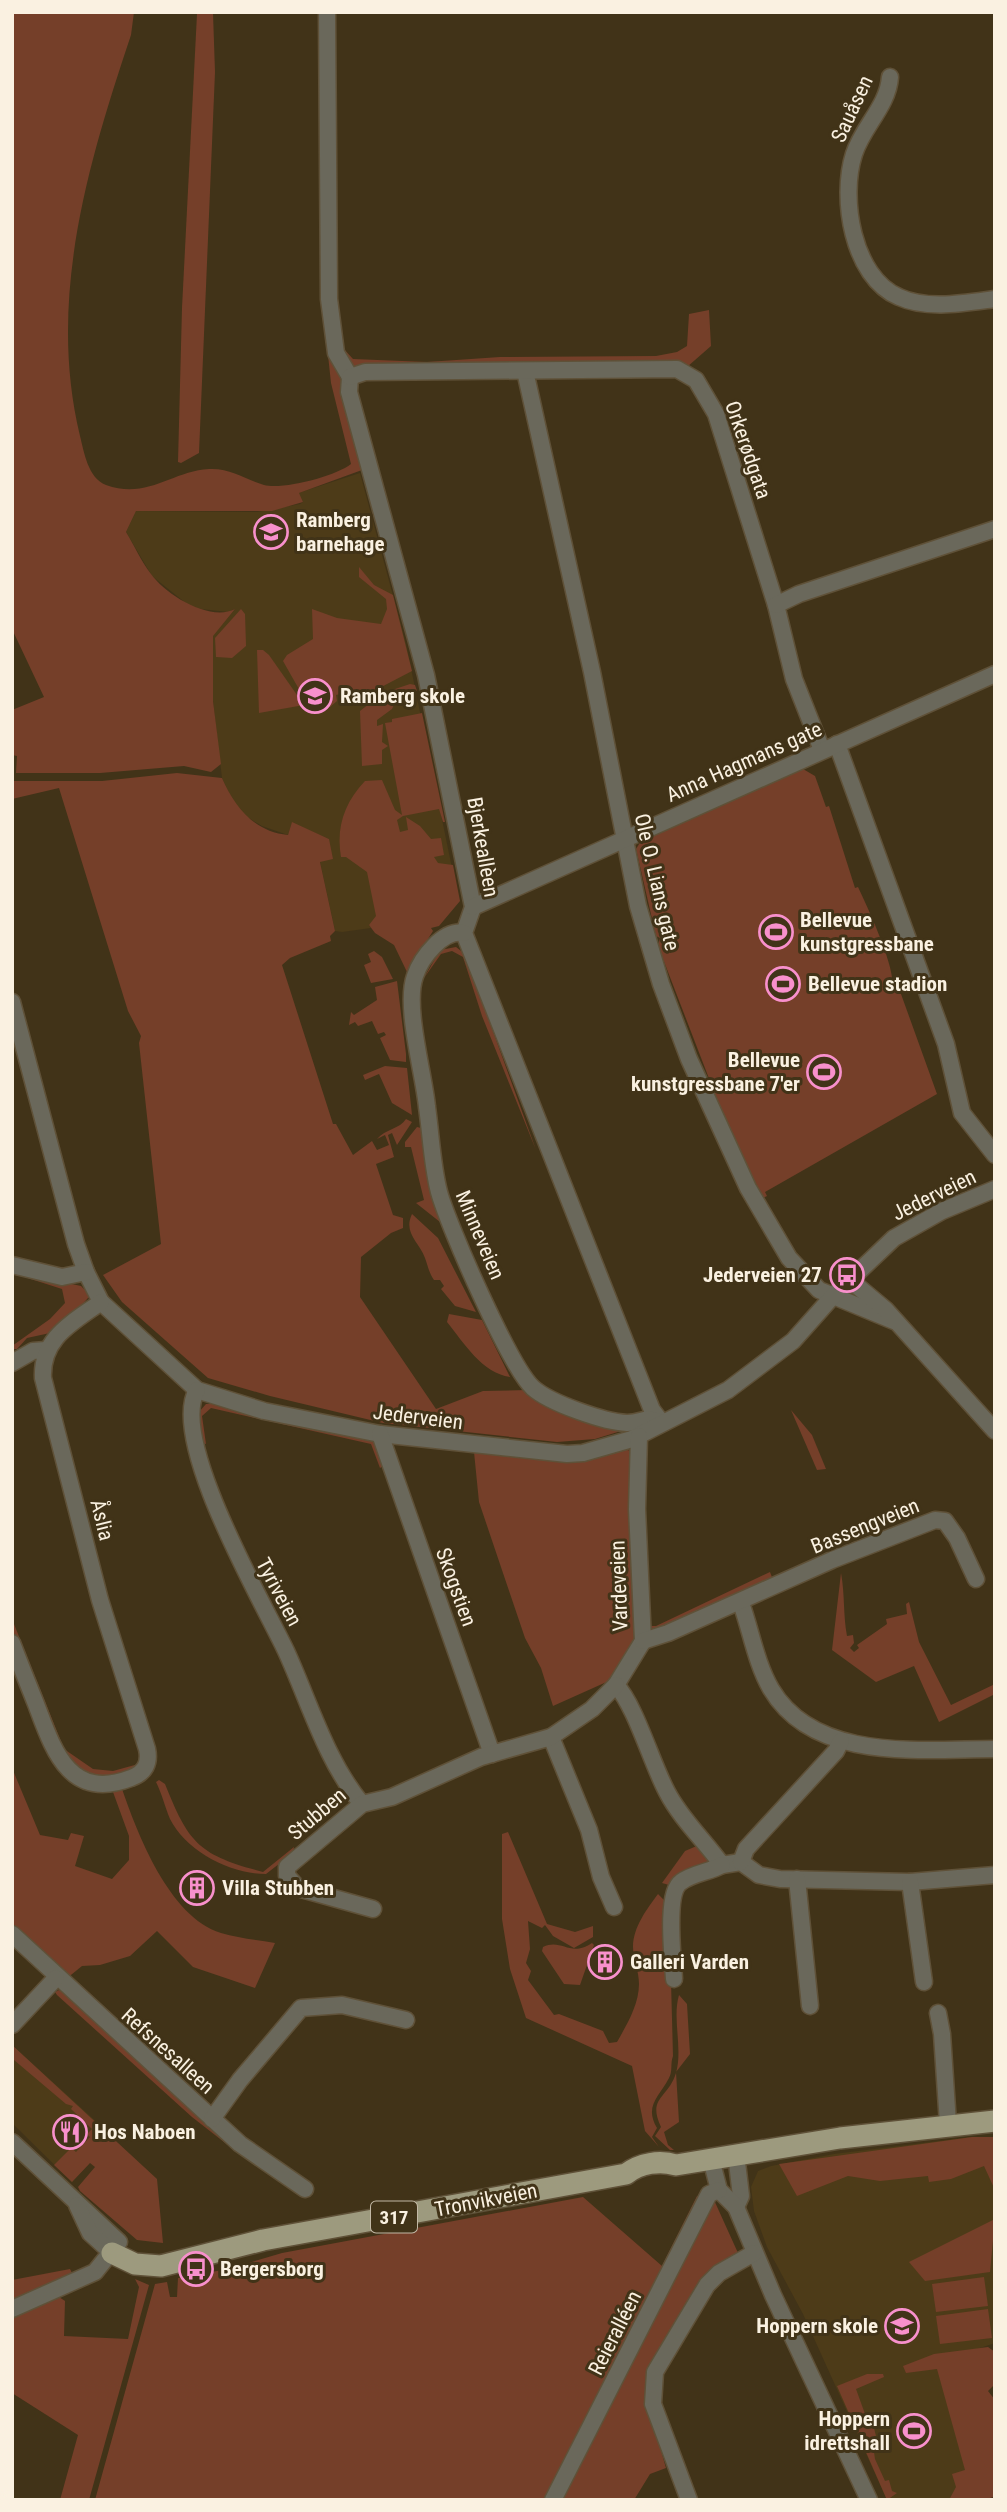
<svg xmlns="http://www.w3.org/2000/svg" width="1007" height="2512" font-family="'Roboto Condensed',sans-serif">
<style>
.built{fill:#4d3b18}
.green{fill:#753f29}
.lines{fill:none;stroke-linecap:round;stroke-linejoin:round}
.minor-casing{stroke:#5f5138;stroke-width:19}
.major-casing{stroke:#5f5138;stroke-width:24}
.minor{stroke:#6a685b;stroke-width:16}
.major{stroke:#9d9a7e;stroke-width:21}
.labels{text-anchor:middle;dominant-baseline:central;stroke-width:6;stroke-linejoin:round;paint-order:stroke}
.shield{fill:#413318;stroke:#c2b8a5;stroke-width:2}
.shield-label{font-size:19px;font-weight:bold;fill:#faf1e1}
.street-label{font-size:21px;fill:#faf1e1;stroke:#413318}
.poi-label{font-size:21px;font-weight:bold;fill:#faf1e1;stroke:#413318;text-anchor:start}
</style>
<rect width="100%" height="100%" fill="#413318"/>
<!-- built -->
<g class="built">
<path d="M360 473 406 644 452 868 369 925 371 928 342 932 335 931 320 862 329 839 292 823 288 835 262 826 247 817 232 800 222 778 213 701V635L235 609 228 612 192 608 152 576 126 532 136 511 257 512 300 504 303 502 298 493Z"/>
<path d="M12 2045 113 2137 72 2182 12 2123Z"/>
<path d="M972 2137H995V2343L971 2351 982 2500H887L803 2314 767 2247 754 2211 751 2187 758 2171 771 2166 834 2154Z"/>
</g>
<!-- green -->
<g class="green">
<path d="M12 12H134L131 35C88 164 47 299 80 436 84 452 88 478 106 485 147 500 172 471 209 469 231 468 244 479 264 485 283 490 336 476 351 464L331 383 321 290 319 20V12H323L340 373 362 470 299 493 303 502 272 511H136L126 532C134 545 141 561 151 574 166 595 210 622 235 609L213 636V701L221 764 211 772 184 766 100 773H16L17 756 12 755V710L44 697 12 629Z"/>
<path d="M213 13 215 72 199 453 181 463 178 462 182 308 197 14Z"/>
<path d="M335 92 337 293 343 348 353 359 427 362 500 357 656 356 677 352 687 346 689 314 709 310 711 346 687 367 353 368 346 365 332 309Z"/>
<path d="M359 567 374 585 393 595 412 671 366 695 351 699 349 692 336 695 337 701 330 707 318 706 317 701 322 700V697H314L311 701 300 691 283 661 287 655 313 639 312 609 337 618 381 624 387 609 386 599 359 577Z"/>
<path d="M241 609 245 614 246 646 232 658 216 657 215 638Z"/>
<path d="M257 650H263L269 655 304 705 259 713Z"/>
<path d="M410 684 415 685 417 691 399 694 392 709 377 720V726L383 724 382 742 388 746 382 750V764L362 766 360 711 383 693Z"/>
<path d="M422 713 445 822H443L439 809 403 816 397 820 400 832 408 830 406 817 420 826 431 839 441 838 444 855 434 857 438 863 453 865 460 901 439 926 431 928 433 931 407 972 394 945 375 933 369 925 376 916 367 872 346 857H341C336 828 344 803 365 781L382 780 395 810 402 815 385 723 392 722V719Z"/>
<path d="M803 769 815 776 826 807 829 806 855 888 858 887C867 906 897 970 892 988L901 994 937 1094 765 1192 767 1196 763 1198 730 1133 658 946 660 938 656 936 636 849 641 841Z"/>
<path d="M177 773 222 778C234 806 254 832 288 835L292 822 329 839 333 859 320 862 335 931 330 936 331 941 290 958 282 965 333 1124H336L353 1155 372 1141 377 1150 389 1145 385 1135 377 1139C385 1129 400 1129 406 1119L412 1122 397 1145 392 1133 388 1135 394 1157 376 1164 393 1215 403 1218V1228L391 1233 361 1257 360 1297 436 1409 483 1391 527 1390 625 1428 621 1431 595 1439 557 1442 383 1423 270 1396 208 1378 122 1302 103 1275 161 1244 139 1043 141 1036 128 1011 59 788 12 799V781H102Z"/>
<path d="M456 947 465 954 536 1150 482 1016 463 957 452 951 441 954 424 978 440 950Z"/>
<path d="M374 951 382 957 393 979 371 983 364 965 371 962 368 954Z"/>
<path d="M397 981 406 1054V1062L390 1060 380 1038 386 1035 384 1032 378 1034 372 1021 358 1026 355 1022 349 1025 351 1012 354 1015 377 1000 375 987Z"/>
<path d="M385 1066 407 1068 412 1115 392 1103 379 1074 365 1080 363 1075Z"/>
<path d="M417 1127 421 1128 427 1173 440 1222 416 1203 424 1200 411 1147H405V1142Z"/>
<path d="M412 1214 438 1238 476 1312 455 1306 441 1289 444 1286 440 1280H434C429 1273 428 1266 425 1258 419 1242 403 1233 412 1214Z"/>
<path d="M12 1271 81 1286 88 1293V1298L71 1317 50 1333 27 1338 17 1349H12V1346L50 1319 65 1303 62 1289 12 1273Z"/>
<path d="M449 1314 482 1320 510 1377C482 1373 464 1343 447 1322Z"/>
<path d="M206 1404H217L372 1440 377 1443 383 1466 380 1468 371 1444 211 1408 202 1416 206 1444 203 1443 198 1413Z"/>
<path d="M791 1410 812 1435 826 1469 817 1470Z"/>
<path d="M624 1449 631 1451 634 1641 611 1680 553 1706 541 1668 525 1638 479 1502 474 1452 579 1459Z"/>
<path d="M770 1572 773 1580 657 1631 648 1628 645 1620 651 1626H656Z"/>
<path d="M841 1573C845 1595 843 1614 847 1636L853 1635 854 1643 850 1648 854 1652 859 1648 857 1645 887 1624 886 1619 907 1614 906 1604 909 1602 919 1642 951 1705 995 1684V1694L939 1722 914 1666 876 1682 832 1650Z"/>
<path d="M12 1619 64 1749 93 1769 113 1771 142 1763 126 1776H83L57 1750 12 1633Z"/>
<path d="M12 1768 40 1835 68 1840 71 1833 84 1836 75 1866 112 1879 129 1860V1836L113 1792 116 1785 121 1786C137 1833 169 1917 221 1933 238 1938 257 1940 275 1943L255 1988 193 1967 157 1931 130 1956 100 1965 82 1966 66 1979 12 1929Z"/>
<path d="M159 1780 165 1784C189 1844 199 1855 263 1872L294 1847 293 1853 266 1874C230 1874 186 1851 170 1819 165 1807 162 1794 156 1782Z"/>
<path d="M508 1832 547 1924 575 1932 593 1926V1937L574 1948 553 1936 545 1925 542 1928 528 1921 530 1949 526 1963 531 1971 528 1980 554 2015 559 2014 603 2031 609 2043 617 2042C626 2026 639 2005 639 1984 639 1971 633 1958 633 1947 633 1927 647 1909 658 1894L669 1905 673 2056C670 2064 673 2071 669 2078 659 2097 644 2106 657 2128L652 2137 659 2147 645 2131 632 2066 526 2018 510 1969 502 1919V1834Z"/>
<path d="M699 1845 707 1853 711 1864 669 1885 662 1883 685 1851Z"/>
<path d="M592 1943 594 1945 580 1985 564 1984 542 1951 543 1947C562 1938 570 1958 592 1943Z"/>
<path d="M59 1990 63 1991 238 2153 192 2117 57 1995 55 1992Z"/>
<path d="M679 1995 687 2004 690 2054 676 2072 679 2122 664 2132 668 2145 674 2150H670L655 2136 661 2127C647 2097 668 2099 676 2073 683 2048 672 2019 679 1995Z"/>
<path d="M12 2045 157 2179 163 2243 137 2240 80 2191 78 2187 95 2167 90 2163 72 2182 54 2165 71 2148 76 2152 90 2137 87 2134 92 2129 71 2109 73 2106 66 2104 14 2060Z"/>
<path d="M972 2137H995V2190L984 2166 951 2179 929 2182 928 2176 880 2181 848 2176 797 2196 779 2164Z"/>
<path d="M697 2196H702L549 2500H95L155 2284 167 2282 170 2297H177L178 2278 228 2269 282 2253 583 2197 662 2266Z"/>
<path d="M714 2200 738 2253 694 2289 653 2360 646 2398 666 2468 650 2474 634 2500H557Z"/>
<path d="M995 2219 990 2272 925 2281 909 2262Z"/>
<path d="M70 2269 73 2275 12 2301V2280Z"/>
<path d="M984 2277 988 2306 936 2312 932 2284Z"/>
<path d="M135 2279 149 2285 89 2500H60L78 2435 12 2393V2316L59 2297 65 2301 64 2336 128 2339 139 2287Z"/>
<path d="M988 2309 992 2338 940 2344 936 2316Z"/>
<path d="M988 2347 995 2352V2384L988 2391 995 2400V2496L986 2500H949L956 2487 952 2474 965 2470 937 2369 906 2373 903 2366 934 2354Z"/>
<path d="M867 2374H883L884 2377 856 2389 869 2425 873 2424 876 2436 872 2438 875 2459 885 2481 889 2480 892 2491 897 2493 887 2500 837 2386Z"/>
</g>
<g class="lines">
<!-- minor casing -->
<g class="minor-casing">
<g id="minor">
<path d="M327 12 329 299 336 353 350 377"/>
<path d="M890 77C888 106 863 126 854 154 840 197 852 277 899 297 927 310 965 303 995 299"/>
<path d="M525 371 592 672 638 906 661 984 689 1059 748 1188 789 1258 819 1290 894 1321"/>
<path d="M350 377 349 392 426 675 473 907 464 933 652 1410 662 1423"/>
<path d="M350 377 365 372 677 369 696 380 716 414 776 605 794 679 822 750"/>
<path d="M776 605 799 594 995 529"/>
<path d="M837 744 946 1044 962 1113 995 1155"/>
<path d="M473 907 995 674"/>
<path d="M464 933C443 929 421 958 415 976 404 1006 424 1074 427 1107 431 1135 432 1165 439 1192 448 1225 510 1367 533 1388 550 1403 604 1422 627 1423 645 1423 641 1415 662 1423"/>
<path d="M12 1002 76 1244 86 1272 101 1302 197 1390 264 1411 380 1434 567 1454 583 1453 632 1439 728 1390 793 1341 833 1296 894 1238 942 1211 995 1189"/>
<path d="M12 1265 62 1277 86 1272"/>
<path d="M850 1280 886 1310 995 1431"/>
<path d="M12 1363 33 1351 46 1350"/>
<path d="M197 1390C168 1439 263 1602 286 1651 309 1701 326 1761 362 1804"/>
<path d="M380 1434 492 1754"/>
<path d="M639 1436 637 1509 643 1641 616 1685C636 1707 651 1762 667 1792 681 1819 704 1840 722 1865L741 1862 759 1875 780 1879 910 1882 995 1875"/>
<path d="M741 1603C751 1631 756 1663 771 1689 815 1763 922 1749 995 1749"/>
<path d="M643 1641 668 1633 832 1560 935 1520 945 1521 957 1538 976 1579"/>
<path d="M12 1643C20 1664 28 1684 36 1704 53 1749 69 1802 131 1778 145 1773 150 1763 147 1749L100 1600 43 1378C41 1338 72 1323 101 1302"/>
<path d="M551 1737 589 1830 601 1877 614 1907"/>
<path d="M741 1862 746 1849 836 1751 841 1741"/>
<path d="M797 1879 810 2006"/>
<path d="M910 1882 924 1982"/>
<path d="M373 1909 298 1888 287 1876V1867L362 1804 392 1797 481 1757 551 1737 592 1709 616 1685"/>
<path d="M12 1934 240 2144 305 2189"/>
<path d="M674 1979C673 1960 665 1893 681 1882 693 1873 710 1872 722 1865"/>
<path d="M938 2013 942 2034 948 2124"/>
<path d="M12 2025 56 1978"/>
<path d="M212 2119 240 2080 301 2008 342 2005 406 2020"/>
<path d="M12 2142 119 2242 95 2272 12 2309"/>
<path d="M736 2154 741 2196 736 2207"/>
<path d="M711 2159 719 2190 736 2207 773 2295 869 2500"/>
<path d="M77 2205 90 2233 112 2253"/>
<path d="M553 2500 709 2194 719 2190"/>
<path d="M689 2500 653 2404 655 2372 707 2285 719 2273 754 2253"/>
</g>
</g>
<!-- major casing -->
<g class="major-casing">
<path id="major" d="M112 2253 135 2264 161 2266 263 2240 626 2174C640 2163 660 2160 676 2165L840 2138 995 2121"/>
</g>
<!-- minor -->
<use href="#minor" class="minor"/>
<!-- major -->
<use href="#major" class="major"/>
</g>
<!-- icons -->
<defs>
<g id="school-ring" transform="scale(1.75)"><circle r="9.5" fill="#413318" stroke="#f890cc" stroke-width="1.5"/><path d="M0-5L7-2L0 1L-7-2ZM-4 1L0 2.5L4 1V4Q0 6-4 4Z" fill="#f890cc"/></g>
<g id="stadium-ring" transform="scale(1.75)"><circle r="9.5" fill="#413318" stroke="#f890cc" stroke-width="1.5"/><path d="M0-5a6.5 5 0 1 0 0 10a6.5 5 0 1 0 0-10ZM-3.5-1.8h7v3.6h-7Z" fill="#f890cc"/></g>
<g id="bus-ring" transform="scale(1.75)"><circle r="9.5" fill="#413318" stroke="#f890cc" stroke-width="1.5"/><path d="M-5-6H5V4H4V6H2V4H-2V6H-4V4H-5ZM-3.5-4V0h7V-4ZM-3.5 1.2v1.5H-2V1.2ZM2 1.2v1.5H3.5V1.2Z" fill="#f890cc"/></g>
<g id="building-ring" transform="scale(1.75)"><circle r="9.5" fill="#413318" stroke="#f890cc" stroke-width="1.5"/><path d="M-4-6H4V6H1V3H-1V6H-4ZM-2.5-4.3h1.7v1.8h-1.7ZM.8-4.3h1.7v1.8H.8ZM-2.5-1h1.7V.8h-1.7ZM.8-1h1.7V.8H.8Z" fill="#f890cc"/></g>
<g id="restaurant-ring" transform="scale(1.75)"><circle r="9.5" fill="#413318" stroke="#f890cc" stroke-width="1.5"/><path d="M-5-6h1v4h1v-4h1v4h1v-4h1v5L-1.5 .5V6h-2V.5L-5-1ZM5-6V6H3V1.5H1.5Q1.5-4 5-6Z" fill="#f890cc"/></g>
</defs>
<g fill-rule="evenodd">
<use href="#school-ring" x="271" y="532"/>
<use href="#school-ring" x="315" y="696"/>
<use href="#stadium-ring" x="776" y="932"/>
<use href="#stadium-ring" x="783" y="984"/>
<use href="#stadium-ring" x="824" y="1072"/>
<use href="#bus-ring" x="847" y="1275"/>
<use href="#building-ring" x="197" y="1888"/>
<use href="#building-ring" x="605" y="1962"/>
<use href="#restaurant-ring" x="70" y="2132"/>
<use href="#bus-ring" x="196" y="2269"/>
<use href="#school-ring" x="902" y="2326"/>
<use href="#stadium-ring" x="914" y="2431"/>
</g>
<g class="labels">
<!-- shield labels -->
<rect class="shield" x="371" y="2201.5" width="46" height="31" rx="5"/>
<g class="shield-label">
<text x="394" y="2217">317</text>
</g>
<!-- street labels -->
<g class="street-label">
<text transform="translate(852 109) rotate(-65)">Sauåsen</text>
<text transform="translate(748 450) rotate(71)">Orkerødgata</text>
<text transform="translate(744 762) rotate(-24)">Anna Hagmans gate</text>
<text transform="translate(483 847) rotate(80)">Bjerkeallèen</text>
<text transform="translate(657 882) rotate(77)">Ole O. Lians gate</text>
<text transform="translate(934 1195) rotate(-26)">Jederveien</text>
<text transform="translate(480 1235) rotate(67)">Minneveien</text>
<text transform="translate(418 1417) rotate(7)">Jederveien</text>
<text transform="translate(102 1520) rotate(76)">Åslia</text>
<text transform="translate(865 1526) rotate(-22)">Bassengveien</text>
<text transform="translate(619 1586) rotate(-92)">Vardeveien</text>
<text transform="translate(456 1587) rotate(70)">Skogstien</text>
<text transform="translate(279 1592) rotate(62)">Tyriveien</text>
<text transform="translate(317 1814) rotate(-40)">Stubben</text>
<text transform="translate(168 2051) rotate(42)">Refsnesalleen</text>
<text transform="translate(486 2200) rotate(-11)">Tronvikveien</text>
<text transform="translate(615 2333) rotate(-63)">Reieralléen</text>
</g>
<!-- poi labels -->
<g class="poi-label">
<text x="296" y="520">Ramberg<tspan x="296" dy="24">barnehage</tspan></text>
<text x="340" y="696">Ramberg skole</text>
<text x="800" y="920">Bellevue<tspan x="800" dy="24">kunstgressbane</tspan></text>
<text x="808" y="984">Bellevue stadion</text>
<text x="800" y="1060" text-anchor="end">Bellevue<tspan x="800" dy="24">kunstgressbane 7'er</tspan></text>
<text x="822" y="1275" text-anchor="end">Jederveien 27</text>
<text x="222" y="1888">Villa Stubben</text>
<text x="630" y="1962">Galleri Varden</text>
<text x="94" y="2132">Hos Naboen</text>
<text x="220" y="2269">Bergersborg</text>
<text x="878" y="2326" text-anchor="end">Hoppern skole</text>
<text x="890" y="2419" text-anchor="end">Hoppern<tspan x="890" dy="24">idrettshall</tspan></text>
</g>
</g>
<!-- border -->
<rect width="1007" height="2512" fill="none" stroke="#faf1e1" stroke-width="28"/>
</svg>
